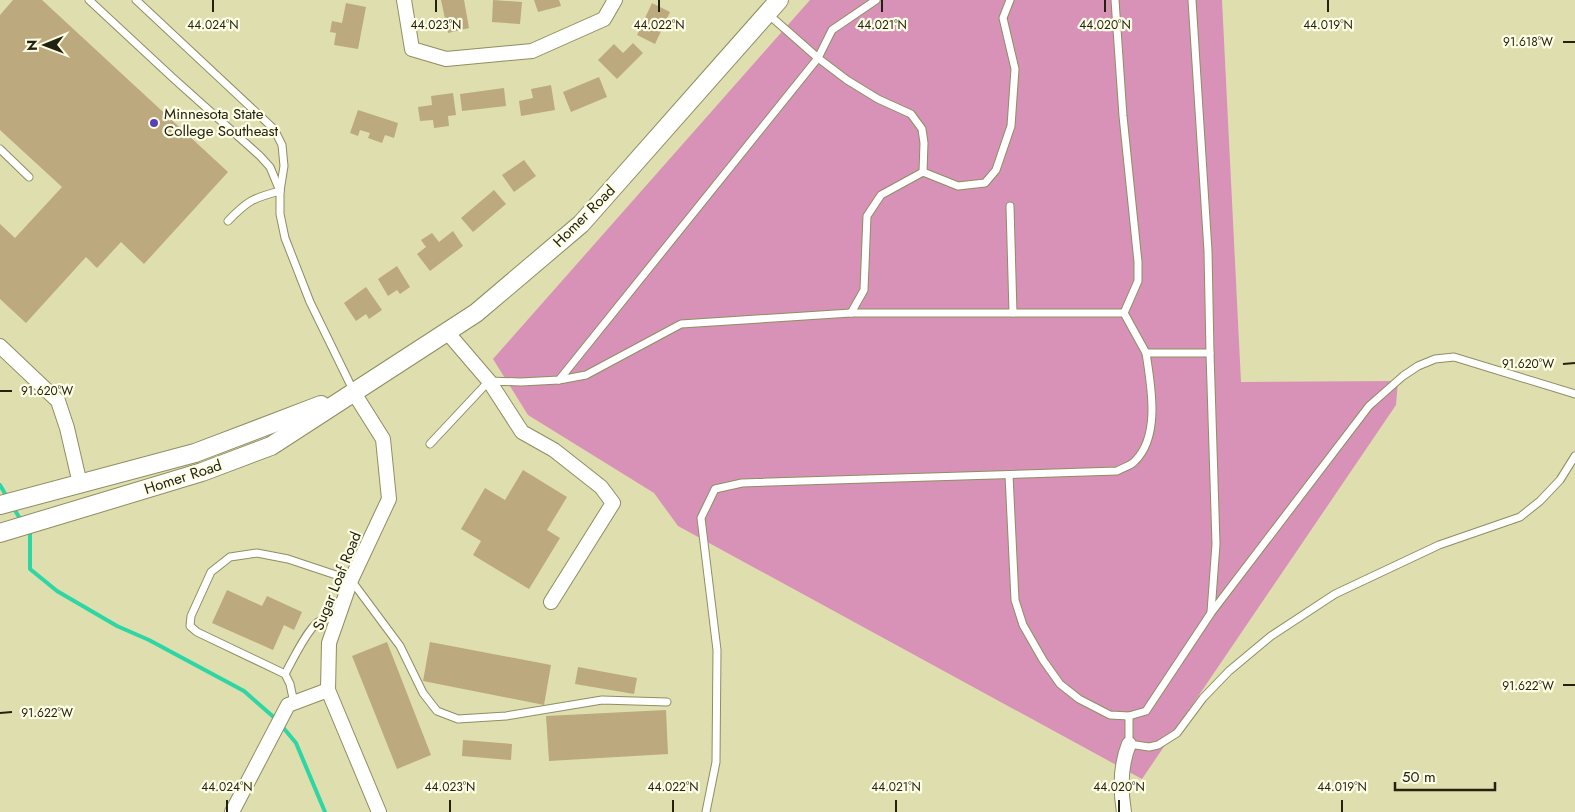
<svg xmlns="http://www.w3.org/2000/svg" width="1575" height="812" font-family="Jost,sans-serif">
<style>
.green{fill:#d892b7}
.lines{fill:none;stroke-linecap:round;stroke-linejoin:round}
.stream{stroke:#2dd6a3;stroke-width:4}
.building{fill:#bca97e}
.service-casing{stroke:#8f8e61;stroke-width:9}
.minor-casing{stroke:#8f8e61;stroke-width:16}
.tertiary-casing{stroke:#8f8e61;stroke-width:20}
.service{stroke:#fff;stroke-width:7}
.minor{stroke:#fff;stroke-width:14}
.tertiary{stroke:#fff;stroke-width:18}
.ticks{fill:none;stroke:#232210;stroke-width:2}
.poi-dot{fill:#5940b8;stroke:#fefee6;stroke-width:2}
.labels{text-anchor:middle;dominant-baseline:central;stroke-width:4.5;stroke-linejoin:round;paint-order:stroke}
.poi-label{font-size:15px;fill:#232210;stroke:#fefee6;text-anchor:start}
.street-label{font-size:15px;fill:#232210;stroke:#fefee6}
.ticks-label{font-size:12px;text-anchor:middle;fill:#232210;stroke:#fefee6;stroke-width:4.5;stroke-linejoin:round;paint-order:stroke}
</style>
<rect width="100%" height="100%" fill="#dfdeaf"/>
<!-- green -->
<path class="green" d="M810 0H1222L1241 382 1398 381 1396 405 1142 779 678 526 654 493 528 415 493 359Z"/>
<g class="lines">
<!-- stream -->
<g class="stream">
<path d="M0 485 8 499"/>
<path d="M13 507 22 522"/>
<path d="M27 530 30 534V569L57 591 117 626 149 640 244 691 277 720"/>
<path d="M281 725 296 743 325 812"/>
</g>
</g>
<!-- building -->
<g class="building">
<path d="M13 0H42L228 172 144 264 121 242 97 268 86 257 26 323 0 299V224L15 238 62 187 0 130V15Z"/>
<path d="M441 0H464L469 28 448 33Z"/>
<path d="M493 0 522 2 520 24 492 22Z"/>
<path d="M534 0H559L561 6 538 12Z"/>
<path d="M346 3 366 7 358 49 334 45 336 33 330 32 332 21 342 23Z"/>
<path d="M652 3 670 12 655 44 637 35Z"/>
<path d="M633 43 643 53 617 79 598 60 614 44 623 53Z"/>
<path d="M599 77 607 97 571 112 563 92Z"/>
<path d="M551 85 555 110 521 116 519 101 533 98 531 89Z"/>
<path d="M504 88 506 106 462 111 460 94Z"/>
<path d="M453 93 456 115 448 116 449 126 434 128 433 120 420 121 418 107 432 105 431 96Z"/>
<path d="M358 110 398 123 394 138 385 135 382 143 368 138 370 133 360 130 358 136 350 133Z"/>
<path d="M524 160 536 176 514 192 502 175Z"/>
<path d="M494 190 506 204 473 232 461 218Z"/>
<path d="M453 231 463 246 430 271 417 254 426 247 421 240 432 233 439 242Z"/>
<path d="M397 266 410 287 400 294 397 290 388 296 378 279Z"/>
<path d="M366 287 382 310 369 319 366 314 356 321 344 303Z"/>
<path d="M523 470 567 497 547 530 560 538 529 589 473 555 481 541 461 529 485 488 505 500Z"/>
<path d="M227 590 262 606 267 596 302 612 294 630 284 625 273 650 212 623Z"/>
<path d="M387 642 431 755 397 769 352 656Z"/>
<path d="M430 642 551 665 544 705 423 681Z"/>
<path d="M578 667 637 678 634 694 575 684Z"/>
<path d="M666 710 668 754 549 761 546 716Z"/>
<path d="M463 740 512 744 511 760 462 756Z"/>
</g>
<g class="lines">
<!-- service casing -->
<g class="service-casing">
<g id="service">
<path d="M89 0 173 78 260 156 270 167 280 191"/>
<path d="M136 0 274 129 282 145 284 166 280 191V214L285 238 310 302 354 392"/>
<path d="M1115 0 1123 116 1138 262V281L1124 313"/>
<path d="M768 14 818 58 847 80 878 99 911 114 922 129 924 143 923 172"/>
<path d="M0 149 29 177"/>
<path d="M1010 206 1013 313"/>
<path d="M228 221C247 201 253 198 280 191"/>
<path d="M851 313 864 290 867 216 881 195 923 172 958 186 985 183 996 170 1011 126 1015 69 1003 18 1010 0"/>
<path d="M1210 353 1216 544 1211 612"/>
<path d="M559 380 586 375 681 324 851 313H1124L1146 353"/>
<path d="M430 444 489 381 521 382 559 380 818 58 832 30 876 0"/>
<path d="M1009 475 1015 600 1023 625 1043 660 1060 684 1079 699 1110 715 1129 716 1146 711 1211 613 1369 406 1403 376 1418 366 1435 359 1454 357 1575 394"/>
<path d="M285 674C292 661 307 630 318 622 324 618 331 618 338 618"/>
<path d="M294 703 290 684 285 674 197 632 190 626 191 616 211 572 230 557 257 553 288 559 351 580 400 646 423 693 437 711 458 719 506 716 602 700 667 702"/>
<path d="M1129 716V744L1149 747 1158 745 1177 733 1203 698 1229 671 1271 636 1335 594 1439 545 1520 517 1540 501 1560 480 1575 456"/>
<path d="M706 812 716 762 717 650 701 518 715 489 742 483 1117 471C1122 468 1130 466 1134 462 1161 437 1151 386 1146 353H1210L1208 251 1192 0"/>
</g>
</g>
<!-- minor casing -->
<g class="minor-casing">
<g id="minor">
<path d="M404 0 412 49 446 59 532 51 604 19 615 0"/>
<path d="M447 332 489 381 522 432 554 450 601 487 613 503 551 602"/>
<path d="M0 346 58 401 67 428 80 484"/>
<path d="M328 690 379 812"/>
<path d="M232 812 288 705 328 690 329 643 351 580 389 499 383 439 354 393"/>
<path d="M1124 812C1120 788 1120 766 1129 744"/>
</g>
</g>
<!-- tertiary casing -->
<g class="tertiary-casing">
<g id="tertiary">
<path d="M0 505 195 453 321 405"/>
<path d="M0 533 202 472 271 446 476 313 581 224 779 0"/>
</g>
</g>
<!-- service -->
<use href="#service" class="service"/>
<!-- minor -->
<use href="#minor" class="minor"/>
<!-- tertiary -->
<use href="#tertiary" class="tertiary"/>
</g>
<!-- ticks -->
<path class="ticks" d="M213 0V12M436 0V12M659 0V12M882 0V12M1105 0V12M1328 0V12M1563 42H1575M1563 364 1575 363M0 391H12M1563 685H1575M0 713 12 712M227 800V812M450 800V812M673 800V812M896 800V812M1119 800V812M1342 800V812"/>
<!-- markers -->
<circle class="poi-dot" cx="154" cy="123" r="5"/>
<g class="labels">
<!-- poi labels -->
<g class="poi-label">
<text x="164" y="114">Minnesota State<tspan x="164" dy="17">College Southeast</tspan></text>
</g>
<!-- street labels -->
<g class="street-label">
<text transform="translate(584 216) rotate(-45)">Homer Road</text>
<text transform="translate(183 477) rotate(-18)">Homer Road</text>
<text transform="translate(337 581) rotate(-68)">Sugar Loaf Road</text>
</g>
</g>
<g class="ticks-label">
<text x="213" y="29">44.024°N</text>
<text x="436" y="29">44.023°N</text>
<text x="659" y="29">44.022°N</text>
<text x="882" y="29">44.021°N</text>
<text x="1105" y="29">44.020°N</text>
<text x="1328" y="29">44.019°N</text>
<text x="1528" y="46">91.618°W</text>
<text x="1528" y="368">91.620°W</text>
<text x="47" y="395">91.620°W</text>
<text x="1528" y="690">91.622°W</text>
<text x="47" y="717">91.622°W</text>
<text x="227" y="791">44.024°N</text>
<text x="450" y="791">44.023°N</text>
<text x="673" y="791">44.022°N</text>
<text x="896" y="791">44.021°N</text>
<text x="1119" y="791">44.020°N</text>
<text x="1342" y="791">44.019°N</text>
</g>
<!-- north arrow -->
<g transform="translate(45 45) rotate(269)" stroke="#fefee6" stroke-width="4" paint-order="stroke">
<path d="M0-4L9 19L0 12L-9 19Z" fill="#232210"/>
<text y="-8" font-size="14" font-weight="bold" text-anchor="middle" fill="#232210">N</text>
</g>
<!-- scale -->
<path d="M1395 782v8h100v-8" fill="none" stroke="#232210" stroke-width="2.5"/>
<text x="1402" y="782" font-size="15" fill="#232210" stroke="#fefee6" stroke-width="4" paint-order="stroke">50 m</text>
</svg>
